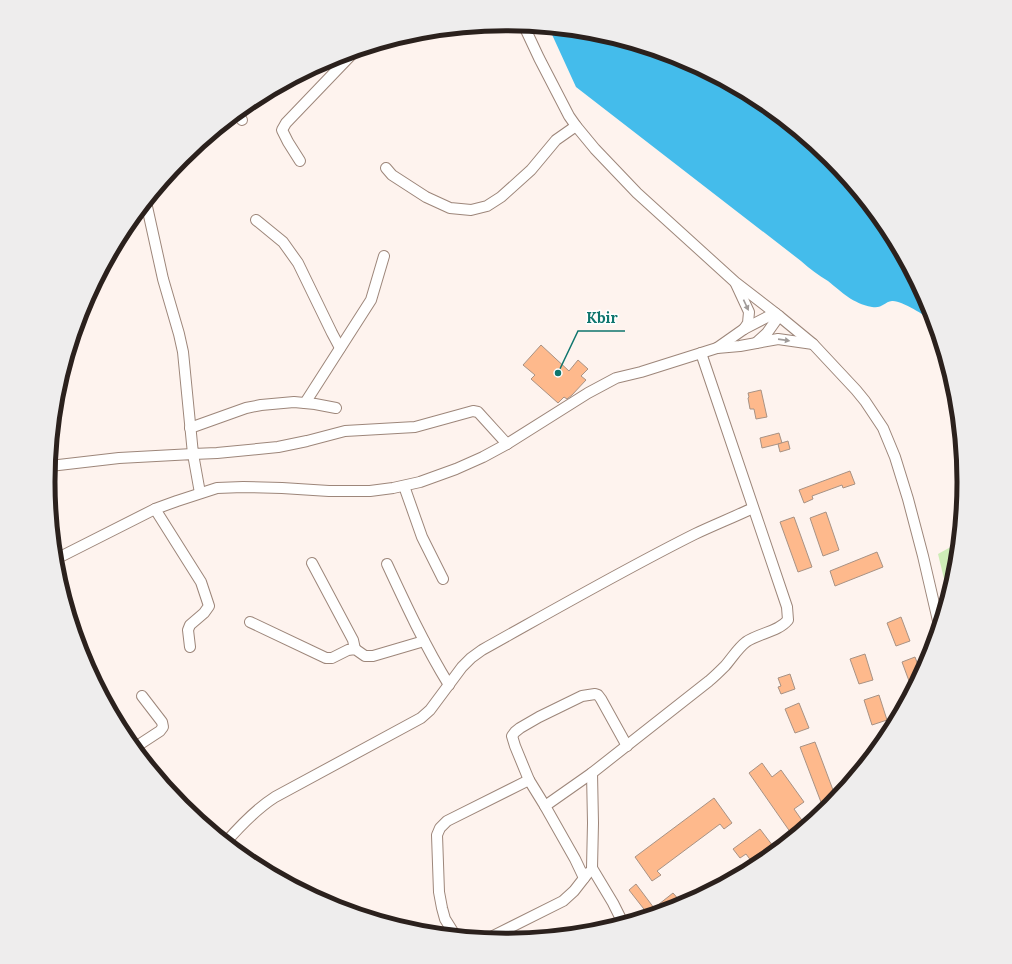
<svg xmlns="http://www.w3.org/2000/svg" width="1012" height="964" font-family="Lora,serif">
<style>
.green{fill:#ceedb7}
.water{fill:#44bceb}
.building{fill:#feb98c;stroke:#a89284}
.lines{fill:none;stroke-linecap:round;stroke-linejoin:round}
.minor-casing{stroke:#9d867a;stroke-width:12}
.minor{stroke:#fff;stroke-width:10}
.oneway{fill:#a09b99}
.rim{fill:none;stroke:#2b211d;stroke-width:5}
.leader{fill:none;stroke:#0f766e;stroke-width:1.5}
.callout-dot{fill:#0f766e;stroke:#fff;stroke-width:1.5}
.callout-label{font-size:15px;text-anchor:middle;font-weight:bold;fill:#0f766e;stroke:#fff;stroke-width:3;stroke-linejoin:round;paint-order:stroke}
</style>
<rect width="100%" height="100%" fill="#fef3ee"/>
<!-- green -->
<path class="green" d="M958 543 955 572 948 595 938 554Z"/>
<!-- water -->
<path class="water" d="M549 28 596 33 681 59 761 101 830 158 887 228 929 307 933 320C924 316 902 300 892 301 884 302 882 309 872 307 852 303 843 293 828 281 818 275 810 269 801 261L576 87Z"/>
<!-- building -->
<g class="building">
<path d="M541 345 569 371 578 360 588 369 581 376 586 380 572 395 567 399 564 397 558 403 531 379 535 375 523 365Z"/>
<path d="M761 390 767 417 756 419 754 409H750L748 398 749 397 748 393Z"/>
<path d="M779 433 782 443 762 448 760 438Z"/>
<path d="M788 441 790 449 780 452 778 444Z"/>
<path d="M850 471 855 484 843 488 842 485 812 496 813 499 804 503 799 490Z"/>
<path d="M826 512 839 550 823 556 810 518Z"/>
<path d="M794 517 812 567 798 572 780 522Z"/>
<path d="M877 552 883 567 835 586 830 571Z"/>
<path d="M901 617 910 641 896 646 887 623Z"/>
<path d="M865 654 873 680 859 684 850 659Z"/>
<path d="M915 657 921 673 912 689 902 662Z"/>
<path d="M790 674 795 689 781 694 778 687 781 686 778 678Z"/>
<path d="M879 695 887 720 872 725 864 700Z"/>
<path d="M799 703 809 728 795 733 785 709Z"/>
<path d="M815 742 836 798 830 806 824 810 800 747Z"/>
<path d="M762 763 772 777 781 770 804 802 794 809 806 826 793 836 749 773Z"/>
<path d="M714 798 732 823 724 829 720 824 657 871 661 875 652 881 635 857Z"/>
<path d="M760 829 776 850 760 863 755 866 746 854 740 858 733 849Z"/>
<path d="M636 884 654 908 673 893 681 902 674 907 643 917V916L647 913 629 890Z"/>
</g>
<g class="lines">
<!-- minor casing -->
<g class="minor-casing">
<g id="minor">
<path d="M524 26 539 58 569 116 576 126 595 149 637 193 735 282 779 316 813 344 856 390 865 401 883 428 895 457 908 499 923 556 939 625"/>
<path d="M237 114 242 120"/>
<path d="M300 161 288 142 282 130 286 123 355 51"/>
<path d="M386 168 392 175 426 197 450 208 471 210 487 206 501 197 531 170 556 140 576 126"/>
<path d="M146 202 163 279 179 334 183 352 193 454 217 453 278 447 307 441 345 431 415 427 473 411 478 412 507 444"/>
<path d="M256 220 283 242 298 263 332 333 340 348"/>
<path d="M736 284 749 312 748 323 744 329"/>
<path d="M756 343 767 333 779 316"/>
<path d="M717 348 744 329 775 313"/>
<path d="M305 403 371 300 384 256"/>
<path d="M190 428 246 408 261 405 294 402 315 404 336 408"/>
<path d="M50 466 119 458 193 454 200 493"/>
<path d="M404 486 422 537 443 579"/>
<path d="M155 509 201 582 209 606 204 613 190 625 188 630 190 647"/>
<path d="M56 559 155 509 177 501 217 488 243 487 282 488 329 491H370L393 488 420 482 456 469 483 457 507 444 588 393 616 378 641 372 717 348 740 346 778 339 813 344"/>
<path d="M312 563 353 640 355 649"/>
<path d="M387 564C406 605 425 646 449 685"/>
<path d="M250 622 326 658H332L348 650 355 649 365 656H373L424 641"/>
<path d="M134 748 160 731 163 727 162 722 142 696"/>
<path d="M592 773 593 823 592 868 613 903 623 923"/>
<path d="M545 806 592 773 709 681C715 676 720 671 725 666 732 658 738 648 746 642 759 633 778 632 788 620L787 607 701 353"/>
<path d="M226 842C241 825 256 809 275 797L421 718 430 710 462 667 471 658 482 650C552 611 623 570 695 534 714 525 734 517 753 508"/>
<path d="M584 878 575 859 545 806 529 780 515 746 512 736 515 732 520 728 539 717 582 696 595 694 598 695 601 699 627 746"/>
<path d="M455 935 445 919 442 908 439 892 437 835 440 828 447 821 529 780"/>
<path d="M489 938 563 901 574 891 588 873"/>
</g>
</g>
<!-- minor -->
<use href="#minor" class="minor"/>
</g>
<!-- one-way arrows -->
<defs><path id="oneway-solid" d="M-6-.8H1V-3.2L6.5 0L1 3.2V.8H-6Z"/></defs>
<g class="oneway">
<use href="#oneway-solid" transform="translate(746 305) rotate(65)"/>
<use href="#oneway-solid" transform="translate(784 340) rotate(8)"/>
</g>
<!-- crop -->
<path d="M0 0H1012V964H0ZM55 482a451 451 0 1 1 902 0a451 451 0 1 1-902 0Z" fill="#eeeded" fill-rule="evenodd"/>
<path class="rim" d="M55 482a451 451 0 1 1 902 0a451 451 0 1 1-902 0Z"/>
<!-- callouts -->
<path class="leader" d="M558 373L578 331H625"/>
<circle class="callout-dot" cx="558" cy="373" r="4"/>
<g class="callout-label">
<text x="602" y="323">Kbir</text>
</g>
</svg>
